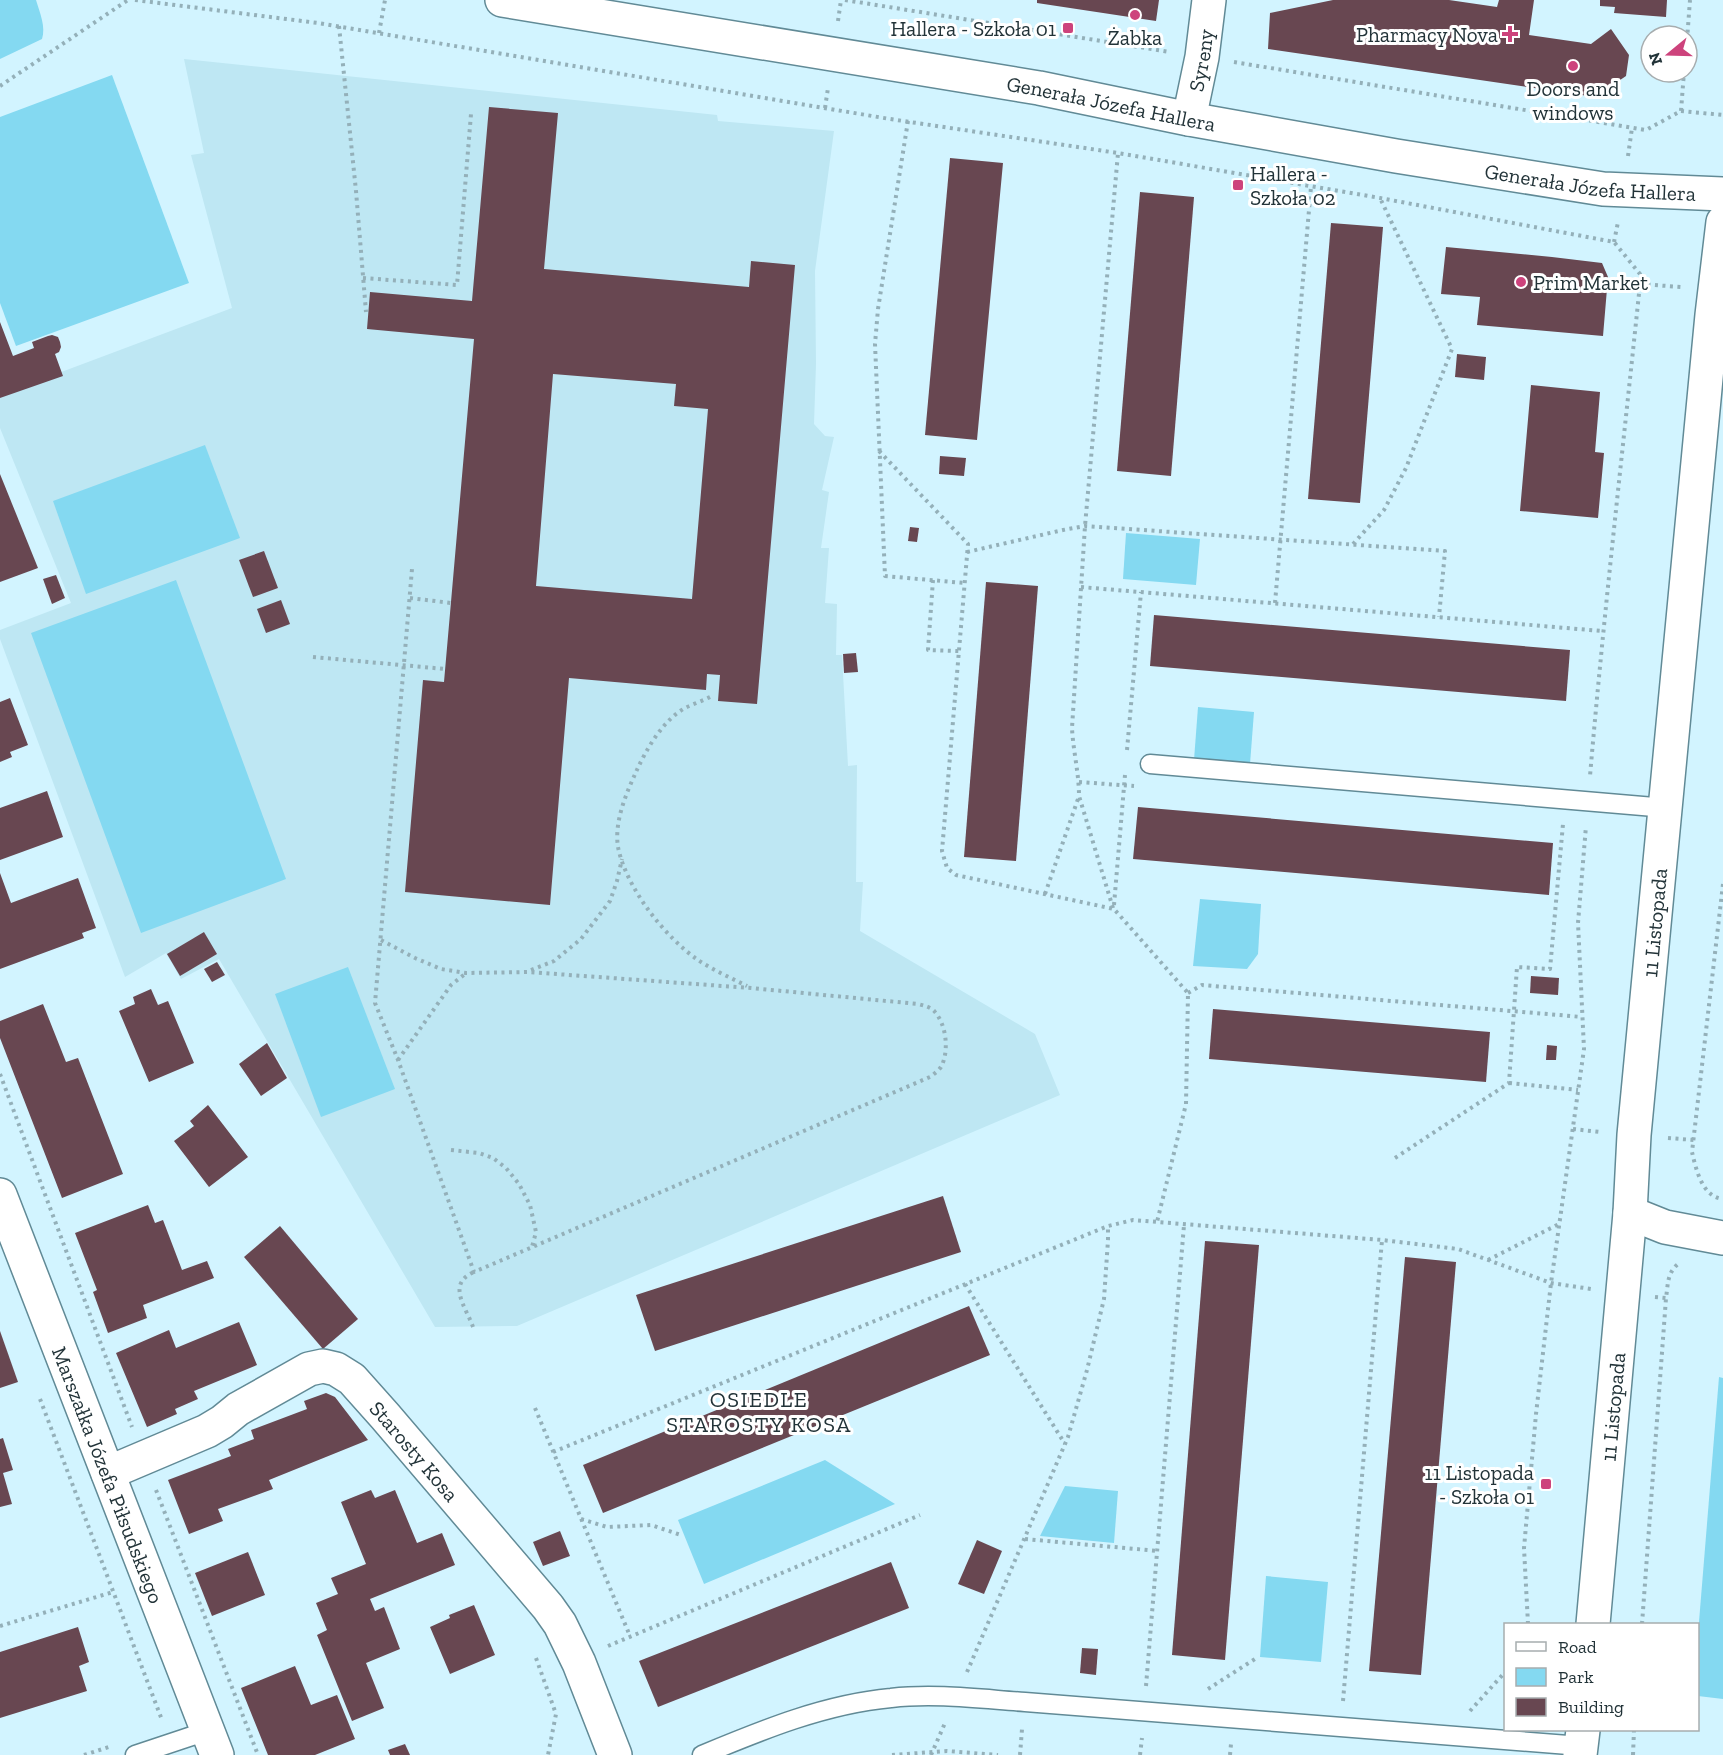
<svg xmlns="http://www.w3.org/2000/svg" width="1723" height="1755" font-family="'Zilla Slab',serif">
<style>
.built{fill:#bee7f3}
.green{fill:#84d9f1}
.building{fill:#684751;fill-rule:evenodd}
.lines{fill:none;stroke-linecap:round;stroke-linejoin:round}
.service-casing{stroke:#618a96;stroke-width:21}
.minor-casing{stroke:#618a96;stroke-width:36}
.tertiary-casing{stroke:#618a96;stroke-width:36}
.path{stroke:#94b0b9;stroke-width:4;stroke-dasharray:3 4.5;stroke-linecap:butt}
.service{stroke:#fff;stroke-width:18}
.minor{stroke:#fff;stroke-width:33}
.tertiary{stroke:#fff;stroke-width:33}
.poi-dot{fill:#cd437c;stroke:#fff;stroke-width:2}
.labels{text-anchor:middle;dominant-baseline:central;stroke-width:6;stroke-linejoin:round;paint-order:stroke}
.poi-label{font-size:21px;fill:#223338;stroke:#fff;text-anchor:end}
.street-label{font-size:21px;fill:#223338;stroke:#fff}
.neighbourhood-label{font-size:22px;letter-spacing:1.5px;fill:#223338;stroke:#fff}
</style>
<rect width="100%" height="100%" fill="#d2f4ff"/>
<!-- built -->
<path class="built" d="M184 59 717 115 718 121 834 131 815 271 816 364 814 424 825 436 834 437 822 490 829 492 821 548H829L825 603 837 604 836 655H842L848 766 857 765 856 882H863L860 931 1035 1034 1060 1095 517 1326 435 1327 219 959 181 979 166 953 125 977 0 639V630L71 603 0 428V395L232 308 191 155 204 153Z"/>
<!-- green -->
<g class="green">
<path d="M0 0H36C40 13 46 27 42 39L0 59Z"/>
<path d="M112 75 189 283 16 346 0 303V117Z"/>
<path d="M205 445 240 538 86 594 53 501Z"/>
<path d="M1126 533 1200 539 1196 585 1123 579Z"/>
<path d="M176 580 286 879 141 933 31 633Z"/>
<path d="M1198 707 1254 712 1250 764 1194 760Z"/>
<path d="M1200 899 1261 904 1258 954 1247 969 1193 966Z"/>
<path d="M348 967 395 1089 321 1117 275 994Z"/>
<path d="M1719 1377 1723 1378V1699L1698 1696V1634Z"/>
<path d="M825 1460 895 1504 704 1584 678 1520Z"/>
<path d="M1065 1486 1118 1491 1114 1543 1040 1536Z"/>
<path d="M1266 1576 1328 1582 1321 1662 1260 1657Z"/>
</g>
<!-- building -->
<g class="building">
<path d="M1037 0H1159L1156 21 1037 3Z"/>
<path d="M1333 0H1449L1497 7 1499 0H1534L1529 35 1591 44 1611 29 1629 55 1626 76 1595 97 1268 49 1270 13Z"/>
<path d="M1600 0H1667L1666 17 1614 13 1615 7 1600 6Z"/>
<path d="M1667 27 1674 36H1655Z"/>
<path d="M489 107 558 113 544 269 749 287 751 261 795 265 757 704 718 701 720 675 707 674 706 690 569 678 550 905 405 892 423 680 444 682 474 339 367 329 370 292 472 301ZM553 374 676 384 674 406 708 409 692 599 536 586Z"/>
<path d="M950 158 1003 163 977 440 925 435Z"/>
<path d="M1140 192 1194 197 1171 476 1117 471Z"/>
<path d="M1331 223 1383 227 1360 503 1308 499Z"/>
<path d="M1446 247 1552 257 1602 263 1608 277 1603 336 1477 325 1480 297 1441 294Z"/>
<path d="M0 322 13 356 34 348 32 342 48 336 52 335 58 337 60 342 61 347 59 352 55 354 63 376 0 398Z"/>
<path d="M1457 354 1486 357 1484 380 1455 377Z"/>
<path d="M1531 385 1600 392 1595 452 1604 453 1598 518 1520 511Z"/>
<path d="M940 456 966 458 964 476 939 474Z"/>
<path d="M0 474 38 568 0 582Z"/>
<path d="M910 527 919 528 917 542 908 541Z"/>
<path d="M264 551 278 588 253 597 239 560Z"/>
<path d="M56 575 65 598 52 604 43 579Z"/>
<path d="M986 582 1038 586 1016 861 964 857Z"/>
<path d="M281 600 290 624 266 633 257 609Z"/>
<path d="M1154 615 1570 650 1566 701 1150 666Z"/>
<path d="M856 653 858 672 844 673 843 654Z"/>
<path d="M10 698 28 745 10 752 12 757 0 762V702Z"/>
<path d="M47 791 63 837 0 860V808Z"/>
<path d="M1138 807 1553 843 1549 895 1133 859Z"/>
<path d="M0 873 11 903 78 878 96 928 82 933 84 938 0 969Z"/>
<path d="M204 932 217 954 180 976 167 954Z"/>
<path d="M217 962 225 975 212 982 204 969Z"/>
<path d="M1531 976 1559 978 1558 995 1530 993Z"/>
<path d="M151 989 158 1005 168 1001 194 1063 149 1082 119 1011 135 1004 133 997Z"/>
<path d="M43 1004 66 1062 78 1058 123 1174 62 1198 0 1038V1021Z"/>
<path d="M1213 1009 1490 1032 1486 1082 1209 1059Z"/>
<path d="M267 1043 287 1078 261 1096 239 1064Z"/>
<path d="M1547 1045 1557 1046 1556 1060H1546Z"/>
<path d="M208 1105 248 1157 209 1187 174 1141 194 1126 190 1121Z"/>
<path d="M943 1196 961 1252 655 1351 636 1295Z"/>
<path d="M148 1205 155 1223 163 1220 182 1270 207 1261 214 1278 143 1305 147 1318 108 1333 93 1292 97 1290 75 1233Z"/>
<path d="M280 1226 358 1319 323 1349 244 1257Z"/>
<path d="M1205 1241 1259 1245 1225 1660 1172 1655Z"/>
<path d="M1405 1257 1456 1262 1421 1675 1369 1671Z"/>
<path d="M969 1306 990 1355 603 1513 583 1465Z"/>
<path d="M239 1322 257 1365 194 1391 198 1399 175 1409 177 1414 147 1427 116 1353 169 1330 176 1348Z"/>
<path d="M0 1331 18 1382 0 1388Z"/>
<path d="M326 1393 335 1397 368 1440 269 1480 273 1489 218 1509 223 1521 189 1534 168 1480 231 1456 228 1449 254 1439 251 1430 307 1409 304 1401Z"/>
<path d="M3 1438 13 1470 3 1473 12 1504 0 1507V1439Z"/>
<path d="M371 1490 375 1498 395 1490 417 1543 442 1533 455 1565 370 1599 375 1611 384 1607 400 1649 366 1663 384 1708 352 1721 317 1635 327 1630 316 1603 338 1594 331 1578 366 1564 341 1502Z"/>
<path d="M560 1531 570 1556 543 1566 533 1542Z"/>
<path d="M977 1540 1002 1551 984 1594 958 1584Z"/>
<path d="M248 1552 265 1595 212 1616 195 1573Z"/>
<path d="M891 1562 909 1608 658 1707 639 1661Z"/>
<path d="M474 1605 495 1655 450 1674 430 1627 450 1618 449 1615Z"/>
<path d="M78 1627 89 1662 79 1666 87 1691 0 1718V1652Z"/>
<path d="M1082 1648 1098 1649 1096 1675 1080 1673Z"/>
<path d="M295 1666 311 1705 337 1695 355 1739 315 1755H268L241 1688Z"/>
<path d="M405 1744 410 1755H390L388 1750Z"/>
</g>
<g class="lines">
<!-- service casing -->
<g class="service-casing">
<g id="service">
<path d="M1150 764 1666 808"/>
<path d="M135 1755 207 1731"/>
<path d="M702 1755C762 1730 825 1704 891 1698 935 1693 981 1699 1025 1702L1581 1746"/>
</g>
</g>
<!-- minor casing -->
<g class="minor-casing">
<g id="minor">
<path id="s1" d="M1189 119 1202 57 1209 0"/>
<path id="s2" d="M0 1195 217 1755"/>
<path d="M1630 1213 1665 1227 1723 1238"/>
<path id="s3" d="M108 1473 207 1431 222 1422 238 1409 309 1369 323 1366 336 1369 352 1379 385 1416 548 1607 560 1624 579 1663 615 1755"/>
</g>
</g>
<!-- tertiary casing -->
<g class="tertiary-casing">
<g id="tertiary">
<path id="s4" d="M502 0 1039 88 1189 119 1396 156 1603 189 1723 194"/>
<path id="s5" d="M1593 1624 1630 1213 1634 1135 1712 315 1723 222"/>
<path d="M1580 1755 1583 1730"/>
</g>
</g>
<!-- path -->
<g class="path">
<path d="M135 0 318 23 890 119 1118 153 1380 198 1614 242 1640 274V284C1623 448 1604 612 1590 776"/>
<path d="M845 0 1170 52"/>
<path d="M838 21 841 0"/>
<path d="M339 26 356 191 366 312"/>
<path d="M379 33 385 0"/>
<path d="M1687 40 1690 0"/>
<path d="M1234 62 1646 130 1681 111 1684 72"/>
<path d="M0 86 128 0"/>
<path d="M825 108 828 88"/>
<path d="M1681 111 1723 115"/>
<path d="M908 121 878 309 875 344 885 576 964 583"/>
<path d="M1628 156 1632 128"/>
<path d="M1614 242 1618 222"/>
<path d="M363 278 457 285 471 114"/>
<path d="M1640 284 1681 287"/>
<path d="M879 451 968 544 942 851 947 868 956 875 1114 909 1188 993 1186 1104 1157 1222"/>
<path d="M1353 544 1384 510 1406 468 1452 349 1380 198"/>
<path d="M967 552 1063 530 1085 526 1445 551 1439 617"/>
<path d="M933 580 928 650 959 651"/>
<path d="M1081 587 1602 631"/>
<path d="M410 598 451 603"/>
<path d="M1275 603 1311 187"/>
<path d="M313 657 445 669"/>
<path d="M710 697C702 701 693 704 685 708 662 721 646 750 636 772 626 794 614 822 618 847 626 888 665 937 698 960 713 970 731 978 747 986"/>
<path d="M1127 750 1141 592"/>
<path d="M1079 782 1134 786"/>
<path d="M1723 884 1692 1152C1696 1169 1702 1197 1723 1199"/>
<path d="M1045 894 1079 796"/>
<path d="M1114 905 1125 775"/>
<path d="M1113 908 1079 796C1079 773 1073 750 1072 728L1085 526 1118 153"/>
<path d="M381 940 415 958 441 969 466 973 528 972 751 988 918 1004C925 1006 931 1007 935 1012 947 1026 949 1052 941 1067 938 1071 934 1074 930 1077L474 1272 398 1060 375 1003 412 569"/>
<path d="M531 970 554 961 581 939 610 901 617 881 622 859"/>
<path d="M1188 993 1202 985 1582 1017"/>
<path d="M398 1060 451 985 465 974"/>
<path d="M0 1074 132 1427"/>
<path d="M1509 1083 1578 1090"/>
<path d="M1573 1129 1600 1132"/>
<path d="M1668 1138 1694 1140"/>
<path d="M451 1150 479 1153 493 1158 506 1168 519 1184 530 1205 536 1232 532 1247"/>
<path d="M1395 1158 1509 1083 1517 967 1550 969 1563 824"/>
<path d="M1488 1260 1559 1224"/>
<path d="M965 1284 1065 1444"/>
<path d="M1655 1297 1666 1298"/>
<path d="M473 1327C466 1307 446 1284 474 1272"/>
<path d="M40 1399 162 1720"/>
<path d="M535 1408 630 1636"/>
<path d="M553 1452 1108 1226 1133 1220 1382 1240 1458 1249 1551 1283 1591 1289"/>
<path d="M156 1490 258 1755"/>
<path d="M581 1519 607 1527 651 1525 681 1535"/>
<path d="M1025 1539 1158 1551"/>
<path d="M1528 1624 1524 1548 1536 1414 1551 1283 1584 1049 1578 923 1586 826"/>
<path d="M1642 1624 1666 1298C1668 1285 1667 1273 1678 1264"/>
<path d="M0 1626 113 1592"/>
<path d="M608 1646 920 1515"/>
<path d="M536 1658 556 1714 548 1755"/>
<path d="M967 1672 1068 1437 1087 1370 1104 1299 1108 1240V1226"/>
<path d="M1146 1686 1184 1225"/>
<path d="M1208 1689 1258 1657"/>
<path d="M1343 1701 1382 1240"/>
<path d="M1470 1711 1506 1671"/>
<path d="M84 1755 112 1746"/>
<path d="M892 1755 947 1751 998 1755"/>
<path d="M931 1755 945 1723"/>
<path d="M1020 1755 1022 1729"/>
<path d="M1140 1755 1142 1738"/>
<path d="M1230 1755 1231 1744"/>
<path d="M1633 1755 1634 1730"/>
</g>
<!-- service -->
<use href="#service" class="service"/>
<!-- minor -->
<use href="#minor" class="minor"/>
<!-- tertiary -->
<use href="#tertiary" class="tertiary"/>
</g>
<!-- markers -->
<g class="poi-dot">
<circle cx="1135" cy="15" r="6"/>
<rect x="1062" y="22" width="12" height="12" rx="3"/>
<path d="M1507 25h6v6h6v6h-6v6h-6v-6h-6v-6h6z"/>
<circle cx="1573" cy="66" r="6"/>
<rect x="1232" y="179" width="12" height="12" rx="3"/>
<circle cx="1521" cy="282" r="6"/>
<rect x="1540" y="1478" width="12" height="12" rx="3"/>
</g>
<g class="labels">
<!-- poi labels -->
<g class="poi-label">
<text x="1056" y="28">Hallera - Szkoła 01</text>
<text x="1498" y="34">Pharmacy Nova</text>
<text x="1135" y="37" text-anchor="middle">Żabka</text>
<text x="1573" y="88" text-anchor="middle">Doors and<tspan x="1573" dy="24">windows</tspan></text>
<text x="1250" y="173" text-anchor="start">Hallera -<tspan x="1250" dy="24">Szkoła 02</tspan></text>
<text x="1533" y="282" text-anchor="start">Prim Market</text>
<text x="1534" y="1472">11 Listopada<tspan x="1534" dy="24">- Szkoła 01</tspan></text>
</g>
<!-- street labels -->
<g class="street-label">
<text stroke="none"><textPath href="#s1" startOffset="60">Syreny</textPath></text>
<text stroke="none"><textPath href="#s4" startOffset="618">Generała Józefa Hallera</textPath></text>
<text stroke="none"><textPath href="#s4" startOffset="1104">Generała Józefa Hallera</textPath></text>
<text stroke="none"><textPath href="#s5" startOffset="704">11 Listopada</textPath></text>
<text stroke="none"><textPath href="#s5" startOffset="218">11 Listopada</textPath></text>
<text stroke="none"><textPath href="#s3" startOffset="369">Starosty Kosa</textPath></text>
<text stroke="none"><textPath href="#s2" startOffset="300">Marszałka Józefa Piłsudskiego</textPath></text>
</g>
<!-- neighbourhood labels -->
<g class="neighbourhood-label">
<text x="759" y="1399">OSIEDLE<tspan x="759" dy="25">STAROSTY KOSA</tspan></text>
</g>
</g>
<!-- legend -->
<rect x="1504" y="1623" width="195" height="108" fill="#ffffff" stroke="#a7adaf" stroke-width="1.5"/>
<rect x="1516" y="1642" width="30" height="9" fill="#ffffff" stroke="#a7adaf" stroke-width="1.5"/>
<text x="1558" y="1653" font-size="18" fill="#223338">Road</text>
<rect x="1516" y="1668" width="30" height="18" fill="#84d9f1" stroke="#a7adaf" stroke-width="1.5"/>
<text x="1558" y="1683" font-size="18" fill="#223338">Park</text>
<rect x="1516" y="1698" width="30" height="18" fill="#684751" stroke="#a7adaf" stroke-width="1.5"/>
<text x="1558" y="1713" font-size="18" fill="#223338">Building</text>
<!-- north arrow -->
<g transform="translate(1669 54) rotate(251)"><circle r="28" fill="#ffffff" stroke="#a7adaf" stroke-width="1.5"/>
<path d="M0-4.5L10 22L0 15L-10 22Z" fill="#cd437c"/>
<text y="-9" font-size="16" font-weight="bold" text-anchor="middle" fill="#223338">N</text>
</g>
</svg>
